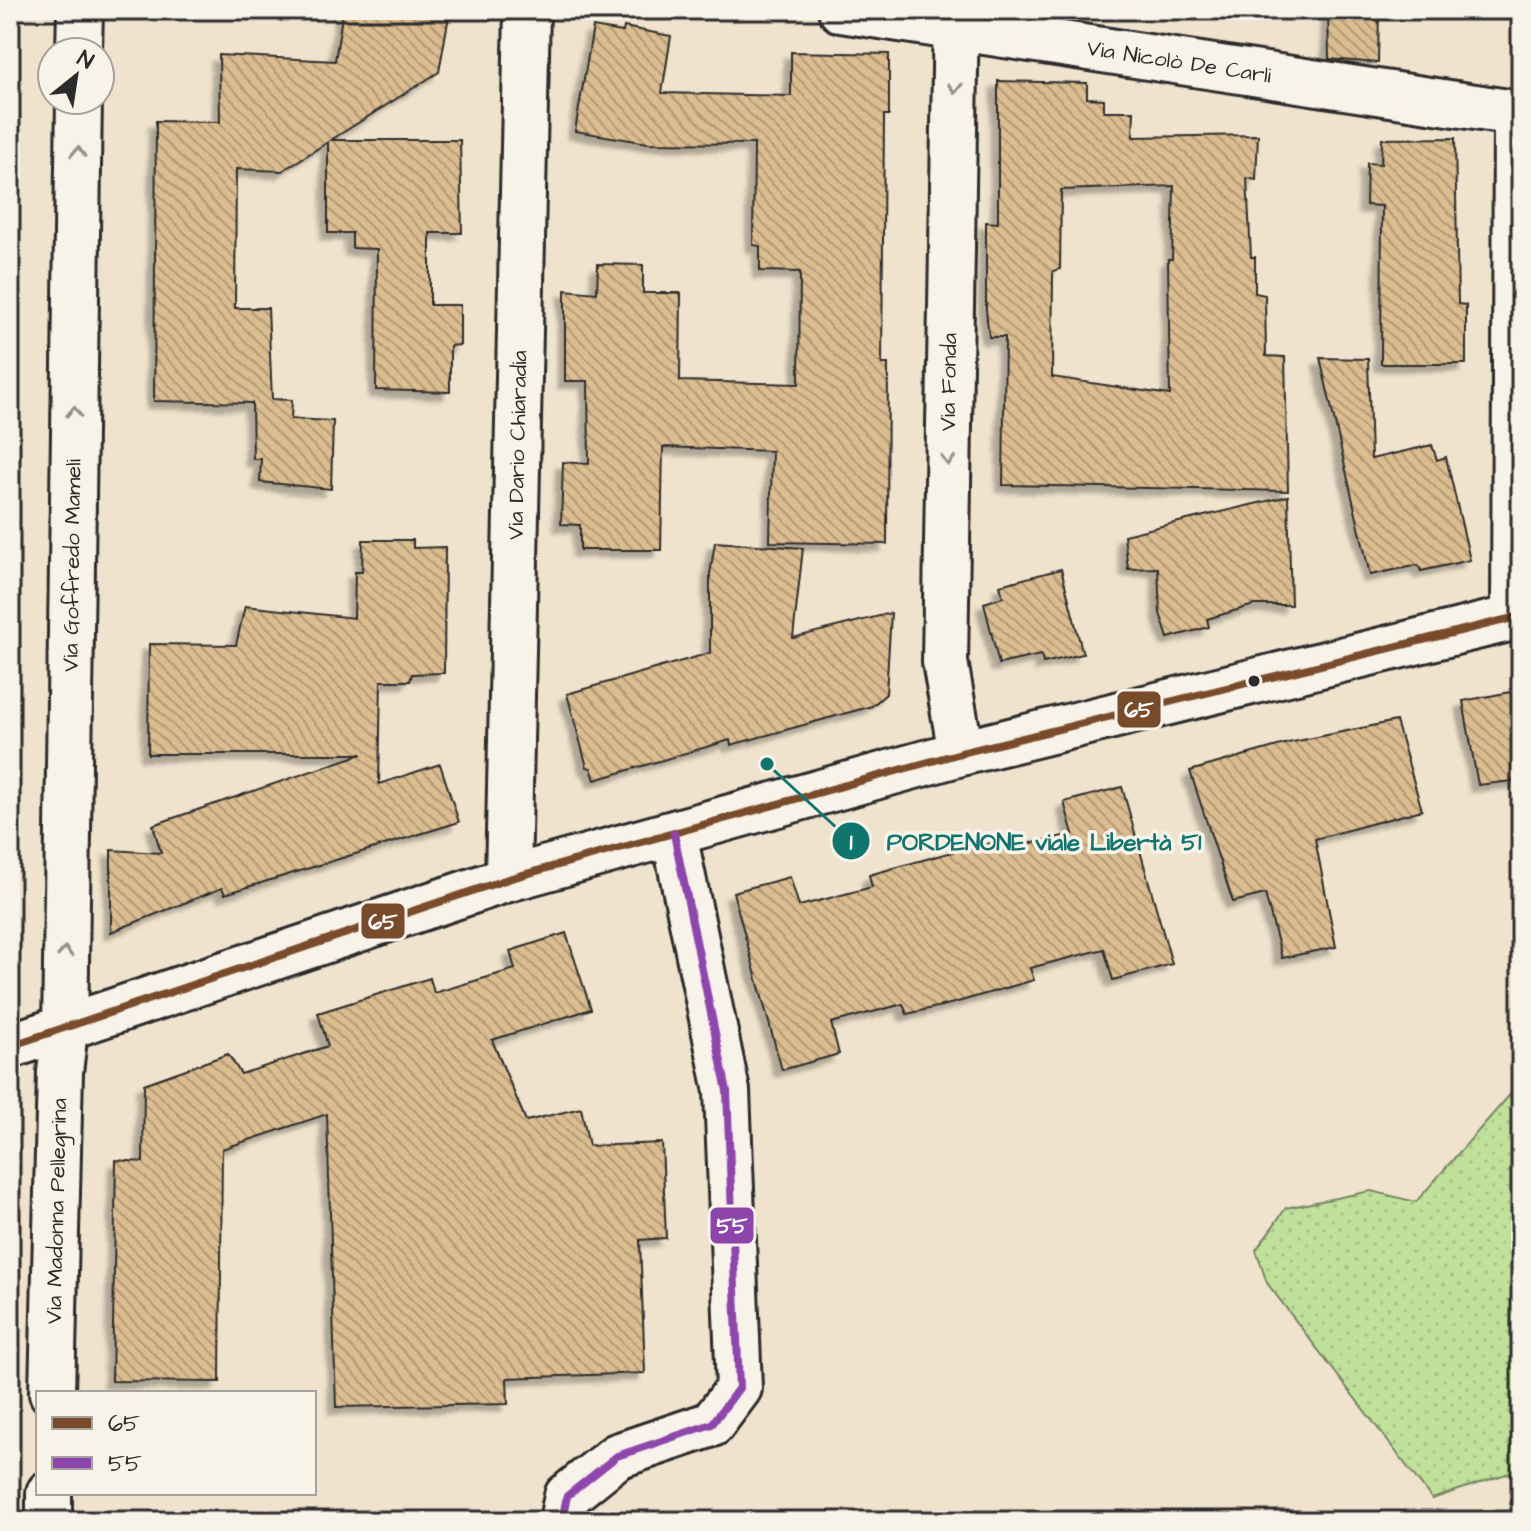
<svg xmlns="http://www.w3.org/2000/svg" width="1531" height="1531" font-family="'Architects Daughter',sans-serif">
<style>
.park{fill:url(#park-dots);stroke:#768662;stroke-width:2}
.building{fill:url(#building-back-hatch);stroke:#2b2b2b;stroke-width:2;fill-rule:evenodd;filter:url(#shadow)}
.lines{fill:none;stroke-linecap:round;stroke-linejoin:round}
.minor-casing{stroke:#2b2b2b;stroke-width:50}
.minor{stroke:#f7f3e8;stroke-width:44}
.bus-1-casing{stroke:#f7f3e8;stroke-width:14}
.bus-2-casing{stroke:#f7f3e8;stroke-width:14}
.bus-1{stroke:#7a4b2a;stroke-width:8}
.bus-2{stroke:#8e44ad;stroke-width:8}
.oneway{stroke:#918f8a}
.bus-dot{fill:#2b2b2b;stroke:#f7f3e8;stroke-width:3}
.labels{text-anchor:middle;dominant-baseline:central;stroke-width:7;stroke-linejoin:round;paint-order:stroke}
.street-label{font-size:22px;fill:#2b2b2b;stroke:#f7f3e8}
.leader{fill:none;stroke:#0f766e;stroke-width:3}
.callout-dot{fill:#0f766e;stroke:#f7f3e8;stroke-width:3}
.mark-label{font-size:24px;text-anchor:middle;font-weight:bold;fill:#fff}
.callout-label{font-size:24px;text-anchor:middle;font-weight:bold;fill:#0f766e;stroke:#f7f3e8;stroke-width:7;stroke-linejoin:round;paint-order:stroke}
.line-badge{stroke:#f7f3e8;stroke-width:3}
.badge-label{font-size:22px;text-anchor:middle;font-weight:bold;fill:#fff}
</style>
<defs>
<pattern id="park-dots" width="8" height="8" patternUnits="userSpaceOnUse" patternTransform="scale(2)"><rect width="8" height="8" fill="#c0e19a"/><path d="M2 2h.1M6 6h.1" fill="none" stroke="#a5c185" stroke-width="1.8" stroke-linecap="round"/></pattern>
<pattern id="building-back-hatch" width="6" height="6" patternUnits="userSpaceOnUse" patternTransform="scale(2)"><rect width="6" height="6" fill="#dbbd8f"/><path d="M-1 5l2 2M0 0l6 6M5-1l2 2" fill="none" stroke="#b29a75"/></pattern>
<filter id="shadow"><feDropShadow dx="-7" dy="7" stdDeviation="2" flood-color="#0004"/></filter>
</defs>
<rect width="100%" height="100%" fill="#efe3cd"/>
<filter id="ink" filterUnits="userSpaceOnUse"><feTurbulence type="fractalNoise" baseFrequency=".0125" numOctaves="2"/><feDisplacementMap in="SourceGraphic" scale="16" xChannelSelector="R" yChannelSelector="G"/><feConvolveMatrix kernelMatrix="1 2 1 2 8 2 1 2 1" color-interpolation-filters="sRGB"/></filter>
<g filter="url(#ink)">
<!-- park -->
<path class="park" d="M1521 1082V1469L1432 1499 1267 1283 1256 1250 1286 1208 1371 1191 1416 1202Z"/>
<!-- building -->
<g class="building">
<path d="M343 10H450L439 72 331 140H460L462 233H430V305H460V345L450 346V392L376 390 377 249 352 248V233H328V142L282 171 236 169 235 308H268L272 399 292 400 291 419 333 421 331 489 260 482 261 459H253L252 403 154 401 156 121 220 122 219 55 335 61Z"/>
<path d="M1328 10H1379L1378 63 1329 59Z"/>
<path d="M593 27 623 32 624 27 671 36 662 93 791 96V52L889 54V115H884L882 364H888L887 544 770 542 772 451 663 447 661 550H580V525L561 524 563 462 589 464 588 381H565V290L597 293 598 264 643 265V293H681L680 381 799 384 800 272 760 271V246L753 245 754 144 648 143 575 131Z"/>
<path d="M998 81 1087 83V98L1104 99V111H1134L1133 137 1258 135 1256 180 1247 178 1251 257H1255V293L1265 295 1266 356 1285 357 1288 491 1003 485 1005 337H989L986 310V222L998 223ZM1174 186 1172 259H1168L1170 395 1052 377 1053 271 1060 269 1061 190Z"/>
<path d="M1455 138 1458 304 1466 305V364H1381L1382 206 1366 205 1367 163 1381 164 1382 139Z"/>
<path d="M1320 358 1368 359 1371 459 1432 445 1437 460 1446 457 1470 560 1421 571 1418 565 1370 575Z"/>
<path d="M1288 496 1291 605H1254L1207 619 1209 627 1168 638 1160 613 1158 568 1128 569 1124 535Z"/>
<path d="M363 540H413V548L445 547 444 673 412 674 410 681H381L379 784 440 764 459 822 225 894 222 888 111 932V850L161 853 153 825 362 754H148L149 644 236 645 245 606 354 618 355 572H362Z"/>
<path d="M715 542 803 548 793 638 891 613 886 694 872 706 731 745 730 740 595 780 591 768 587 767 567 694 710 653V574Z"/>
<path d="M1061 569 1083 654 1043 663 1041 655 999 664 984 603 1003 597 1000 585Z"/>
<path d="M1521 690V780L1478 785 1463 701Z"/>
<path d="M1396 721 1422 810 1315 839 1336 947 1282 958 1265 894 1233 902 1190 771 1288 743Z"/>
<path d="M1122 787 1172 964 1113 980 1104 949 1030 968 1034 980 954 1003 907 1014 903 1004 831 1023 839 1054 782 1070 733 892 790 877 799 906 872 887 869 875 948 853 996 842 999 850 1073 834 1064 802Z"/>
<path d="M566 933 591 1009 492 1040 526 1121 581 1108 589 1146 662 1143 666 1238 640 1240 645 1373 507 1378 508 1404 336 1407 327 1114 222 1149 220 1382 112 1381 116 1160 143 1162 144 1084 228 1054 241 1074 328 1046 318 1013 430 978 434 993 515 969 510 951Z"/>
</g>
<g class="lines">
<!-- minor casing -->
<g class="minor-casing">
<g id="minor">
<path id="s1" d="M841 10 1521 114"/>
<path d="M956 10 945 662 961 753"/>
<path d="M79 52 80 10"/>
<path d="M1514 618 1516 113"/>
<path id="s2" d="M508 879 527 10"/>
<path d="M10 1046 508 879 961 753 1521 616"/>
<path id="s3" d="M52 1393 60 1072 65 1030 79 100"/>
<path d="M49 1521V1493"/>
<path d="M562 1521 567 1496 617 1456 712 1424 739 1388 727 1091 674 834"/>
</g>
</g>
<!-- minor -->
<use href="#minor" class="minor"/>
<!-- bus-1 casing -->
<g class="bus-1-casing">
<path id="bus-1" d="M10 1046 508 879 961 753 1521 616"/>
</g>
<!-- bus-2 casing -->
<g class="bus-2-casing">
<path id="bus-2" d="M562 1521 567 1496 617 1456 712 1424 739 1388 727 1091 674 834"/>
</g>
<!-- bus-1 -->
<use href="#bus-1" class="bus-1"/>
<!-- bus-2 -->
<use href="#bus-2" class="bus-2"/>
</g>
<!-- one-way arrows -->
<defs><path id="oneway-chevron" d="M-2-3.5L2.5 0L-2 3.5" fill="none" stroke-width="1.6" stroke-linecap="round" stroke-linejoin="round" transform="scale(2)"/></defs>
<g class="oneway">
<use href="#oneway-chevron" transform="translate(955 88) rotate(91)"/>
<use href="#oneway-chevron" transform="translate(78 152) rotate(-89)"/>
<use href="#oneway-chevron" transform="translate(74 412) rotate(-89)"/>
<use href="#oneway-chevron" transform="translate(948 460) rotate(91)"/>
<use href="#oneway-chevron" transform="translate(65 952) rotate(-89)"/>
</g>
</g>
<!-- markers -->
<circle class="bus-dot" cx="1254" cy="681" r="7"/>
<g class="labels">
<!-- street labels -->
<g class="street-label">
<text stroke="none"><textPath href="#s1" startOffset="342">Via Nicolò De Carli</textPath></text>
<text transform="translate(949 382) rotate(-89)">Via Fonda</text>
<text stroke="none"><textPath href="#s2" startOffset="434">Via Dario Chiaradia</textPath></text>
<text stroke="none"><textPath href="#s3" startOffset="828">Via Goffredo Mameli</textPath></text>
<text stroke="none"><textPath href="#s3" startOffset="182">Via Madonna Pellegrina</textPath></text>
</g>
</g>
<!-- callouts -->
<path class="leader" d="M767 764L851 841"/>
<g class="callout-dot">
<circle cx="767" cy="764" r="8"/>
<circle cx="851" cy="841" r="20"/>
</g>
<g class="mark-label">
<text x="851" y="850">1</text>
</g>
<g class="callout-label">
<text x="1044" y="850">PORDENONE viale Libertà 51</text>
</g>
<g class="line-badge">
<rect x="1116" y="690" width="46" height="39" rx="8" fill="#7a4b2a"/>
<rect x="360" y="902" width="46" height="38" rx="8" fill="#7a4b2a"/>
<rect x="709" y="1206" width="46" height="39" rx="8" fill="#8e44ad"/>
</g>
<g class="badge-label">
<text x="1139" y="717">65</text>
<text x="383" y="929">65</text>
<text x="732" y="1233">55</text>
</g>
<!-- margin -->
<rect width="1531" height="1531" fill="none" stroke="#f7f3e8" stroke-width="40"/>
<rect x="20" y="20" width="1491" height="1491" fill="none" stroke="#2b2b2b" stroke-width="3" filter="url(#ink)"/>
<!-- legend -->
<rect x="36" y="1391" width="280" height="104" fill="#f7f3e8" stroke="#a5a39c" stroke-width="2"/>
<rect x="52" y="1417" width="40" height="12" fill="#7a4b2a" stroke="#a5a39c" stroke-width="2"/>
<text x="108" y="1431" font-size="24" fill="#2b2b2b">65</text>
<rect x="52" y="1457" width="40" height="12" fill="#8e44ad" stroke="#a5a39c" stroke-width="2"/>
<text x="108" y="1471" font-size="24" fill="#2b2b2b">55</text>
<!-- north arrow -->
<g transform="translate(76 76) rotate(30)"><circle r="38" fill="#f7f3e8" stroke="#a5a39c" stroke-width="2"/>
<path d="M0-6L14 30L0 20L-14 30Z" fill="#2b2b2b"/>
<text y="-12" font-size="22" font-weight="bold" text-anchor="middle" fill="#2b2b2b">N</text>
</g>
</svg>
